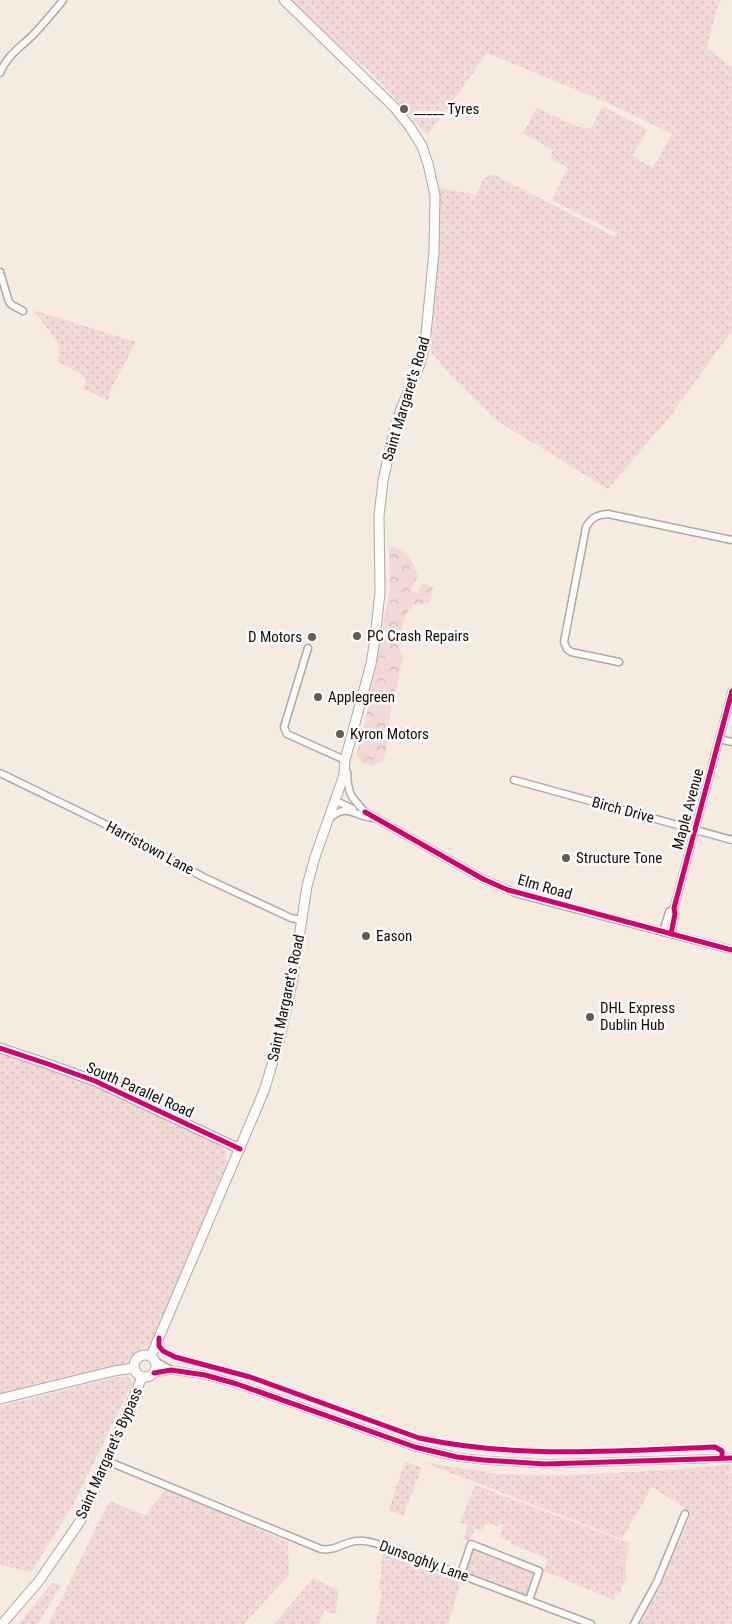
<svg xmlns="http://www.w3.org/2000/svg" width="732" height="1624" font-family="'Roboto Condensed',sans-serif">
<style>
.grass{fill:url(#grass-dots)}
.forest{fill:url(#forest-crowns)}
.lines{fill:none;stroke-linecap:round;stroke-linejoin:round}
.minor-casing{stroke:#b1a8a0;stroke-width:9}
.major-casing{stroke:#b1a8a0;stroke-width:11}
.minor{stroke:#fefcfa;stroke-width:6}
.major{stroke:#fefcfa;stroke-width:9}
.cycleway-casing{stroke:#fcfcfc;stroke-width:8}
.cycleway{stroke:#d6006c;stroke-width:5}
.poi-dot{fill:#645b53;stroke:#fcfcfc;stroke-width:2}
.labels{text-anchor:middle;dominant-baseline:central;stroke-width:5;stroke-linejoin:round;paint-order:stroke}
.poi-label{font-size:15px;fill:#150d06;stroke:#fcfcfc;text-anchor:start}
.street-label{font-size:15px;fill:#150d06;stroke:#fcfcfc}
</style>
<defs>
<pattern id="grass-dots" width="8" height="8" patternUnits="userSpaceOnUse" patternTransform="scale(1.25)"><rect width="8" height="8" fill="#f3d9d6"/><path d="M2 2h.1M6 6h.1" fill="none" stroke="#cfb9b6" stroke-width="1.8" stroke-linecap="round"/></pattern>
<pattern id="forest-crowns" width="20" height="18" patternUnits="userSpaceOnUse" patternTransform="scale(1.25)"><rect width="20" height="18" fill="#f3d9d6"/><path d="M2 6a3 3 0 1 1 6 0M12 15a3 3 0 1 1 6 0" fill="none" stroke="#cfb9b6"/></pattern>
</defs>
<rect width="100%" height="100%" fill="#f6ebe1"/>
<!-- grass -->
<g class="grass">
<path d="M286 0H721L716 12 707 48 732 68V331L671 415 608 489 496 420 451 376 431 352 440 223 435 187 476 195 483 179 493 174 615 237 617 233 551 200 568 168 550 158 553 150 523 133 537 108 578 127 591 128 603 106 648 130 632 155 653 168 672 134 608 103 487 53 448 108 427 135 375 76Z"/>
<path d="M33 310 136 342 111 389 108 401 83 388 86 382C80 369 68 369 58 361L59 347 57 341Z"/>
<path d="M0 1052 101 1088 194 1130 221 1145 226 1153 227 1162 156 1335 150 1344 136 1352 121 1366 0 1396Z"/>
<path d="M117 1377H127L131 1379 132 1384 73 1505 31 1572 0 1565V1406Z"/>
<path d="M405 1461 422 1468 403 1516 389 1510Z"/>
<path d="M423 1462 498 1474 570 1475 685 1469 732 1464 729 1474 732 1473V1624H640L662 1583 689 1518 683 1507 652 1487 622 1539Z"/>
<path d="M475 1485 627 1542 618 1563 625 1578 614 1600 559 1577 543 1572 548 1559 511 1544V1542L499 1537 503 1525 500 1524 498 1527 490 1524 485 1525 482 1531 475 1528 469 1541 463 1539 468 1526 460 1522Z"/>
<path d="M166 1489 288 1542 289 1575 244 1624H48C71 1584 87 1541 110 1501L145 1515Z"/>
<path d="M472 1547 534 1572 535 1574 528 1598 463 1573Z"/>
<path d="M383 1552 461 1582 448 1624H376L382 1590 379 1589Z"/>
<path d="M313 1578 338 1590 336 1614 324 1611 319 1624H274Z"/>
<path d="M52 1583 61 1585 38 1624H19Z"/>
</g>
<!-- forest -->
<g class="forest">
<path d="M389 546C409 551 411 558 418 576L410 591 418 593 423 583 433 587 430 603 413 605 406 614 398 642 403 657 397 686 392 699 386 752 383 760 373 766 362 763 356 754 365 723 390 587Z"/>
<path d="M627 1542 630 1543 625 1568 627 1578 619 1594 617 1593 625 1578 618 1563Z"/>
</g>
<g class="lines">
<!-- minor casing -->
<g class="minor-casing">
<g id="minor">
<path d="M0 73C7 55 21 47 34 34 44 23 54 12 63 0"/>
<path d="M0 272 9 302 12 305 23 311"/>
<path d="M308 648 284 727 287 734 345 760 346 762"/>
<path d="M619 662 571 652 567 649 564 642 586 527C592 517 597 515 608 514L732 540"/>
<path d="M719 739 732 742"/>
<path d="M347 772C348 794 350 796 365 812L483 879 518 894 732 950"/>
<path d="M0 773 115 829 203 877 291 918 302 920"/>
<path d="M514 780 732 840"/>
<path d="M334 800 353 809"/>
<path d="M330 818C349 801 356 819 376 818"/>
<path d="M663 932 669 912 674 908"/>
<path d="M671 934 675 914 674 908 732 691"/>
<path d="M155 1361 171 1370"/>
<path d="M154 1373 171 1370 205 1375 237 1384 415 1447 457 1457 483 1460 545 1464 732 1458"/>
<path d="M107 1461 321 1549C333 1551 340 1545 351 1542 363 1538 378 1544 390 1548L591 1624"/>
<path d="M461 1574 471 1544 539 1571 529 1600"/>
<path d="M634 1624 657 1582 685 1514"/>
</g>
</g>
<!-- major casing -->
<g class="major-casing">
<g id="major">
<path d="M0 1048 48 1064 95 1081 240 1149"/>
<circle cx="145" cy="1366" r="11"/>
<path d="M151 1356 264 1091 279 1042 292 983 307 886 315 857 344 775 345 760 371 664 375 639 380 592 379 516 383 481 394 431 401 409 420 364 425 344 434 252 435 195 428 164 422 146 410 127 394 107 284 0"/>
<path d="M0 1399 114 1371 134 1368"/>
<path d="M2 1624 39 1581 81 1520 107 1461 142 1377"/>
</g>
</g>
<!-- minor -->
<use href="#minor" class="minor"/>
<!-- major -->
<use href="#major" class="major"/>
<!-- cycleway casing -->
<g class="cycleway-casing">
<g id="cycleway">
<path d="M365 812 483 879 508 890 732 950"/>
<path d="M671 934 675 914 674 908 732 691"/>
<path d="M0 1048 48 1064 95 1081 240 1149"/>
<path d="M159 1338V1346L163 1351 175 1357 250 1377 419 1438C517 1459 616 1451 715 1447L722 1451V1458"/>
<path d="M154 1373 171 1370 205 1375 237 1384 415 1447 457 1457 483 1460 545 1464 732 1458"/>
</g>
</g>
<!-- cycleway -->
<use href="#cycleway" class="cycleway"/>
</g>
<!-- markers -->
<g class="poi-dot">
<circle cx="404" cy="109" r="5"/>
<circle cx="357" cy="636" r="5"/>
<circle cx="312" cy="637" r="5"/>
<circle cx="318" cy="697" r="5"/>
<circle cx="340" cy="734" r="5"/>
<circle cx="566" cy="858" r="5"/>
<circle cx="366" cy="936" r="5"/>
<circle cx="590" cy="1017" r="5"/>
</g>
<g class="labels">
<!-- poi labels -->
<g class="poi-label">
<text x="414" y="109">_____ Tyres</text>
<text x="367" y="636">PC Crash Repairs</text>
<text x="302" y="637" text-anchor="end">D Motors</text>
<text x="328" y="697">Applegreen</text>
<text x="350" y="734">Kyron Motors</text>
<text x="576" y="858">Structure Tone</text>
<text x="376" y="936">Eason</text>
<text x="600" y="1008">DHL Express<tspan x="600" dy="17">Dublin Hub</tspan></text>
</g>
<!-- street labels -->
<g class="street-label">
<text transform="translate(406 399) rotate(-73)">Saint Margaret's Road</text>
<text transform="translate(688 809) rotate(-75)">Maple Avenue</text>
<text transform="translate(623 810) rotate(15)">Birch Drive</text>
<text transform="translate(150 848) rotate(28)">Harristown Lane</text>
<text transform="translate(545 887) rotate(16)">Elm Road</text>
<text transform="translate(286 998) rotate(-78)">Saint Margaret's Road</text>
<text transform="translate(140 1090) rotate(24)">South Parallel Road</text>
<text transform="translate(109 1453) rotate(-66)">Saint Margaret's Bypass</text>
<text transform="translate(424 1561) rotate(20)">Dunsoghly Lane</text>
</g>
</g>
</svg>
